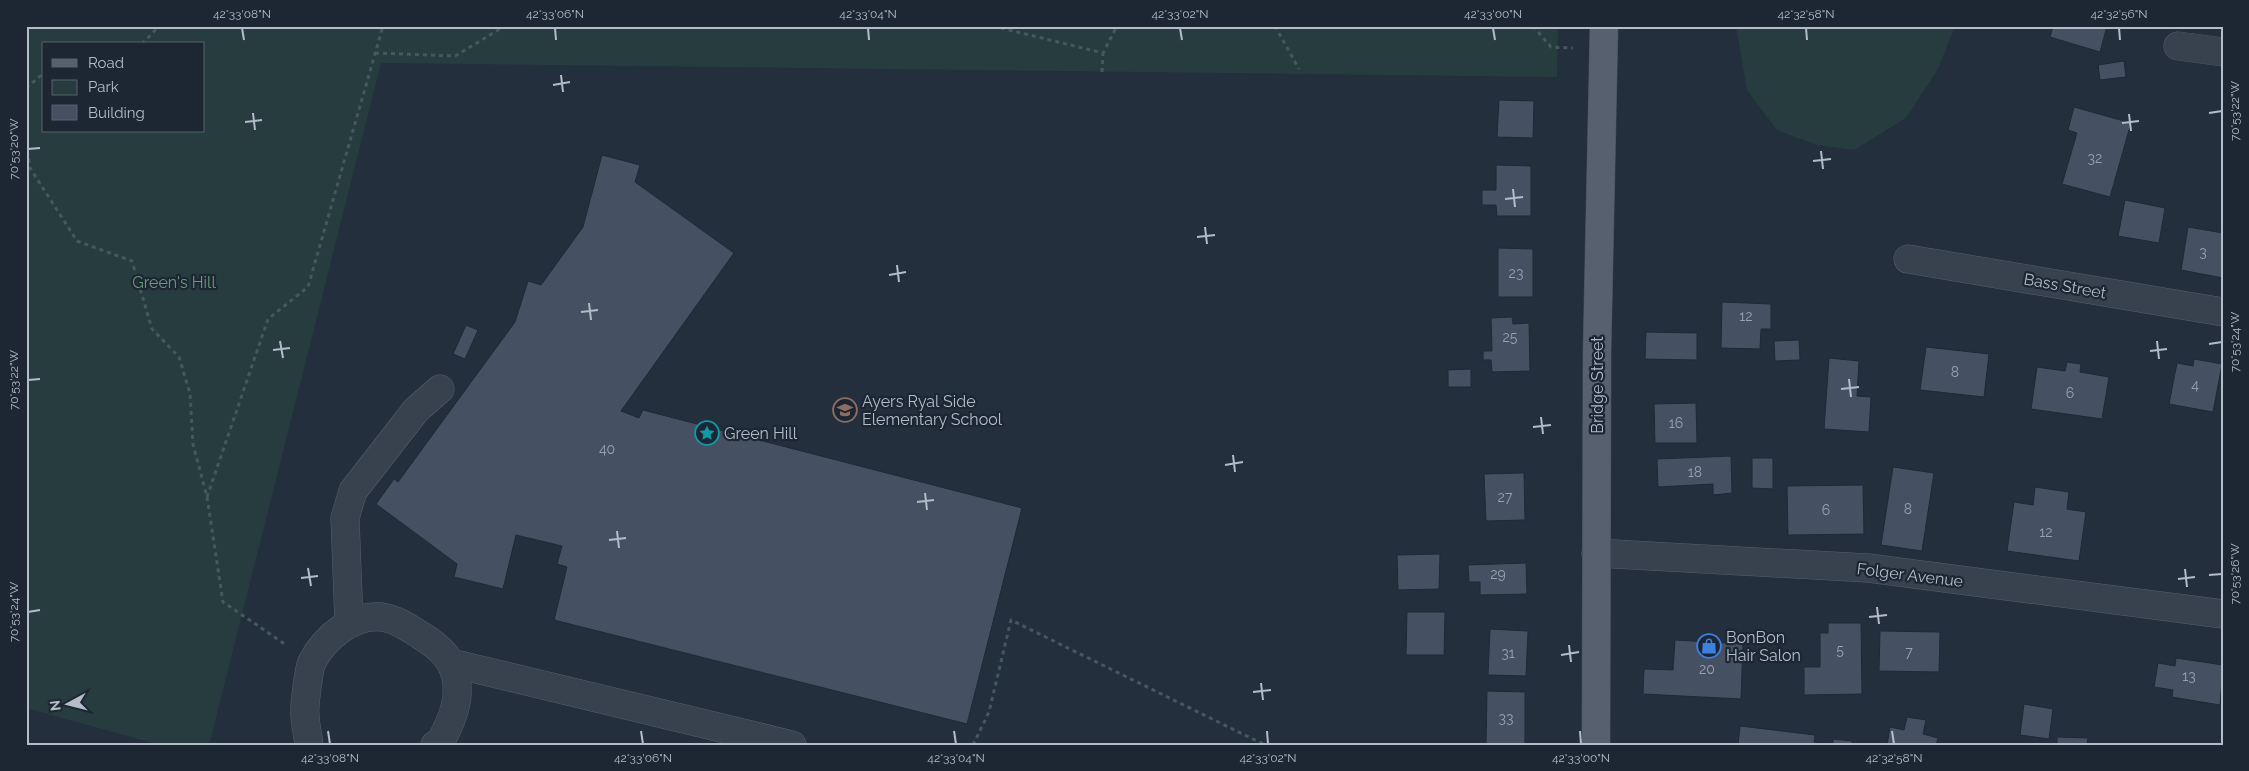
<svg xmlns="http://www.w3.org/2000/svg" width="2249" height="771" font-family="Raleway,sans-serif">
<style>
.green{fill:#263c3f;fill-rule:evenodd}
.building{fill:#455162;stroke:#1f2835}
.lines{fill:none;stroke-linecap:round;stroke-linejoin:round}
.minor-casing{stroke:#565f6c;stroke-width:29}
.major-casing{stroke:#414a57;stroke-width:29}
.path{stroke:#44595c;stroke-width:3;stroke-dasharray:4 4;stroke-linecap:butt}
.minor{stroke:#38414e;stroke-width:28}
.major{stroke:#56606e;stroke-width:28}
.ticks{fill:none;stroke:#b4bcc9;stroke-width:2}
.labels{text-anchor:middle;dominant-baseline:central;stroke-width:4.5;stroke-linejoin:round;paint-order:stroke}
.number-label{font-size:14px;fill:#98a1af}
.park-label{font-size:16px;fill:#6b9a76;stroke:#1d2633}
.street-label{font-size:16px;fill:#b4bcc9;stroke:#1d2633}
.poi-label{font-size:16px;fill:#b4bcc9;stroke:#1d2633;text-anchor:start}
.neatline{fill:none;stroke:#b4bcc9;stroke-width:2}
.ticks-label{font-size:12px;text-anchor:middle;fill:#b4bcc9}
</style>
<rect width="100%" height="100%" fill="#242f3e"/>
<!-- green -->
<g class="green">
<path d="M26 26H1558L1557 77 381 63 209 745H160L26 708ZM44 44H204V131H44Z"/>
<path d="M1736 26H1955L1938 69 1906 118 1854 150 1817 145 1777 130 1747 90Z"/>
</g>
<!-- building -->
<g class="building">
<path d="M2053 26H2107L2100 52 2050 37Z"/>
<path d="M2124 61 2126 77 2100 80 2098 65Z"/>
<path d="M1499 100 1534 101 1533 138 1497 137Z"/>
<path d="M2074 107 2131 123 2110 197 2062 184 2077 133 2068 130Z"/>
<path d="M602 155 640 165 635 182 734 253 621 411 639 418 643 410 1022 508 967 724 554 620 567 567 557 564 562 546 516 535 503 589 454 577 457 564 376 504 394 479 398 482 515 322 528 281 541 285 583 227Z"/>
<path d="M1496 165 1531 166V216H1497L1496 205H1482V190H1496Z"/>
<path d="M2125 200 2165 208 2159 243 2118 236Z"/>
<path d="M2188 227 2223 233V278L2181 270Z"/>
<path d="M1498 248 1533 249V297H1498Z"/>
<path d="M1722 302 1771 304V329H1761L1760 349 1721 348Z"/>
<path d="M1512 317 1513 324 1529 323 1530 371 1492 372 1491 360H1483V351H1492L1491 318Z"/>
<path d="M466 325 478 330 465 359 453 354Z"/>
<path d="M1646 332 1697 333V360L1645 359Z"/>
<path d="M1799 340 1800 360 1775 361 1774 341Z"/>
<path d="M1926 347 1989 354 1984 397 1920 390Z"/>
<path d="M1829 358 1859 361 1857 396 1871 397 1869 432 1824 429Z"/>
<path d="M2194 359 2222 364 2213 412 2169 404 2177 363 2193 366Z"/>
<path d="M2067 362 2081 364 2080 372 2109 377 2102 419 2031 409 2037 367 2065 371Z"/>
<path d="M1471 369V387H1448V370Z"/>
<path d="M1696 403 1697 443H1655L1654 404Z"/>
<path d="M1731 456 1732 493 1713 495V484L1658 487 1657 459Z"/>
<path d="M1752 458H1773V489L1752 488Z"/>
<path d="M1893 467 1934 473 1922 551 1881 545Z"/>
<path d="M1524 473 1525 520 1486 521 1484 474Z"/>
<path d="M1863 485 1864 534 1788 535 1787 486Z"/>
<path d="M2035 487 2069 492 2067 509 2086 512 2079 561 2007 551 2014 502 2033 505Z"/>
<path d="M1440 554 1439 589 1398 590 1397 555Z"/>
<path d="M1526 563 1527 594 1480 595V582H1469L1468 565Z"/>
<path d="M1407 612H1445L1444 655H1406Z"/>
<path d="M1828 623H1861L1862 694 1804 695V667H1820V633H1828Z"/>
<path d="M1490 629 1528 631 1526 676 1488 675Z"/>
<path d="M1880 631 1940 632 1939 672 1879 671Z"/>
<path d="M1675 640 1743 644 1741 699 1643 694 1644 669 1673 670Z"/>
<path d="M2176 658 2223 665 2220 705 2172 697 2173 690 2154 687 2158 663 2175 666Z"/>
<path d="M1487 691 1525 692V745H1486Z"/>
<path d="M2024 704 2053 709 2049 739 2020 735Z"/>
<path d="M1907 717 1926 720 1923 734 1938 738 1936 745H1887L1890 727 1904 730Z"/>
<path d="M1740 726 1815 735 1814 742 1833 744V739L1852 741V745H1738Z"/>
<path d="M2057 737 2088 738 2087 745H2057Z"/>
</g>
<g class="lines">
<!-- minor casing -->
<g class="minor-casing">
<g id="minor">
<path d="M2178 46 2223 52"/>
<path d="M1908 259 2223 312"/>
<path d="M1596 553 1868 568 2223 614"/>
<path d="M349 623 345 518 353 491 416 410 440 389"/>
<path d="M451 663 792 745"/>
<path d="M309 745C308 735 305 724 305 714 304 707 309 667 312 662 325 637 353 614 382 617 396 619 409 628 420 635 440 647 455 660 457 685 459 706 449 725 440 743L435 745"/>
</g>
</g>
<!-- major casing -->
<g class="major-casing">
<path id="major" d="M1596 745 1597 353 1604 26"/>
</g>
<!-- path -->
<g class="path">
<path d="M993 26 1103 53 1117 26"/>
<path d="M1275 26 1299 69"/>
<path d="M1533 26 1551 47 1573 48"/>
<path d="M142 44 159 26"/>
<path d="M375 53 455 56 505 26"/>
<path d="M1102 72 1103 53"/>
<path d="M26 88 44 73"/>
<path d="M26 143 30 168 77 241 132 261 152 329 179 357 190 394 193 444 207 497 223 602 286 645"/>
<path d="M207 497 268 319 308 287 383 26"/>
<path d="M973 745 989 712 1011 620 1265 745"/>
</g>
<!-- minor -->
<use href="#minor" class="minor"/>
<!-- major -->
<use href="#major" class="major"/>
</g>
<!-- ticks -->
<path class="ticks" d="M242 28 244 40M555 28 556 40M868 28 869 40M1180 28 1182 40M1493 28 1495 40M1806 28 1807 40M2119 28 2120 40M561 75 563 92M553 85 570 82M253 113 255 130M2209 113 2222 111M2129 114 2131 131M245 122 262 120M2122 123 2139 121M28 149 40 148M1821 151 1823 169M1813 161 1831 159M1513 189 1515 207M1505 199 1523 197M1205 227 1207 244M1197 237 1215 235M897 265 899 282M889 275 906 272M589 303 591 320M581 312 598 310M280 341 283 358M2157 341 2159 359M2209 344 2222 342M273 350 290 348M2150 351 2167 349M1849 379 1851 397M28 380 40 379M1841 389 1859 387M1541 417 1543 434M1533 427 1551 425M1233 455 1235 472M1225 465 1243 462M925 493 927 510M917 502 934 500M617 531 619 548M609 540 626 538M308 568 311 586M2185 569 2187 587M2209 575 2222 574M301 578 318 576M2178 579 2195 577M1877 607 1879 624M28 612 40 610M1869 617 1887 615M1569 645 1571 662M1561 655 1579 652M1261 683 1263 700M1253 692 1271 690M328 731 330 744M641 731 643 744M954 731 956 744M1267 731 1268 744M1580 731 1581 744M1892 731 1894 744"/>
<!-- icons -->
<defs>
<g id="school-ring" transform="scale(1.25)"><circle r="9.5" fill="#1d2633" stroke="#8d6e63" stroke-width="1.5"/><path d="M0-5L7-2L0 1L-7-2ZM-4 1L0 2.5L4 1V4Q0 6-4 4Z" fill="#8d6e63"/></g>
<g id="sight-ring" transform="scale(1.25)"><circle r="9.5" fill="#1d2633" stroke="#0f9aa8" stroke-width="1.5"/><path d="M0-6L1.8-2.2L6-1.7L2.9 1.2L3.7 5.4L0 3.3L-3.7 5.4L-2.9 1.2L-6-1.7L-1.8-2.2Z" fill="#0f9aa8"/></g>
<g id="shop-ring" transform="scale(1.25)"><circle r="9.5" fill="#1d2633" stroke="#3f7fe0" stroke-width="1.5"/><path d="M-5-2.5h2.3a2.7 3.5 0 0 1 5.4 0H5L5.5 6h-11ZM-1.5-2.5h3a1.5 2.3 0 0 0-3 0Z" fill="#3f7fe0"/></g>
</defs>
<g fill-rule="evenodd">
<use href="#school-ring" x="845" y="410"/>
<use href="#sight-ring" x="707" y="433"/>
<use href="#shop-ring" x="1709" y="646"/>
</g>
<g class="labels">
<!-- number labels -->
<g class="number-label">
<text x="2095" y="158">32</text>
<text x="2203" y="252">3</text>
<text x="1516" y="273">23</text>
<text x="1746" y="316">12</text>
<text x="1510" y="337">25</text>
<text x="1955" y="372">8</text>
<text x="2195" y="385">4</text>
<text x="2070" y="393">6</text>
<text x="1676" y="423">16</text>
<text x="607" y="449">40</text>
<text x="1695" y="472">18</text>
<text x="1505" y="497">27</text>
<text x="1908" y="509">8</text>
<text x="1826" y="510">6</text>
<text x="2046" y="532">12</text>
<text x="1498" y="574">29</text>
<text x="1840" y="650">5</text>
<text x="1909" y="652">7</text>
<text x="1508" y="653">31</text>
<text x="1707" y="669">20</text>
<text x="2189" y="676">13</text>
<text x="1506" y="718">33</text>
</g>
<!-- park labels -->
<g class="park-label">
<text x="174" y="282">Green's Hill</text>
</g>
<!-- street labels -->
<g class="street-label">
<text transform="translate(2065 286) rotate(10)">Bass Street</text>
<text transform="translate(1597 385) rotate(-90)">Bridge Street</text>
<text transform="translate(1910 575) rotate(7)">Folger Avenue</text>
</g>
<!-- poi labels -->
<g class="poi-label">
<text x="862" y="401">Ayers Ryal Side<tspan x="862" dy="18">Elementary School</tspan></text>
<text x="724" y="433">Green Hill</text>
<text x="1726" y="637">BonBon<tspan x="1726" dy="18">Hair Salon</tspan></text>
</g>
</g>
<!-- border -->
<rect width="2249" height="771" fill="none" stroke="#1d2633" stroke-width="55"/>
<!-- legend -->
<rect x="42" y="42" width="162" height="90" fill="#1d2633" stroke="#59626f"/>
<rect x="52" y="59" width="25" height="8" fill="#56606e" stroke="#59626f"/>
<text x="88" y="68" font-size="15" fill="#b4bcc9">Road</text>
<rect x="52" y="80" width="25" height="15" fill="#263c3f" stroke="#59626f"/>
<text x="88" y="92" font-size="15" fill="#b4bcc9">Park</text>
<rect x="52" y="105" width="25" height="15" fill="#455162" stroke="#59626f"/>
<text x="88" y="118" font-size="15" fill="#b4bcc9">Building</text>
<!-- north arrow -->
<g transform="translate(68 704) rotate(263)" stroke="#1d2633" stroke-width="4" paint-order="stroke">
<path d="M0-4L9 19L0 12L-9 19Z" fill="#b4bcc9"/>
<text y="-8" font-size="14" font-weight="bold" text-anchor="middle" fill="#b4bcc9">N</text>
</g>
<rect x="28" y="28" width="2194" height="716" class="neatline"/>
<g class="ticks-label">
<text x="242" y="18">42°33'08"N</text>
<text x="555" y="18">42°33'06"N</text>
<text x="868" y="18">42°33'04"N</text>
<text x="1180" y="18">42°33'02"N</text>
<text x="1493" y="18">42°33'00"N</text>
<text x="1806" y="18">42°32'58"N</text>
<text x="2119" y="18">42°32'56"N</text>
<text transform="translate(2235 111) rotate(-90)" y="4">70°53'22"W</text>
<text transform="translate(14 149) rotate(-90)" y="4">70°53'20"W</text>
<text transform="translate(2235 342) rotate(-90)" y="4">70°53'24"W</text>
<text transform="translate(14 380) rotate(-90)" y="4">70°53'22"W</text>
<text transform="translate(2235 574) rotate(-90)" y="4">70°53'26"W</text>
<text transform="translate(14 612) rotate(-90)" y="4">70°53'24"W</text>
<text x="330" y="762">42°33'08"N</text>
<text x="643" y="762">42°33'06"N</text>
<text x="956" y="762">42°33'04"N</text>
<text x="1268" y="762">42°33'02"N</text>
<text x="1581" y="762">42°33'00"N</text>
<text x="1894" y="762">42°32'58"N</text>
</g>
</svg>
